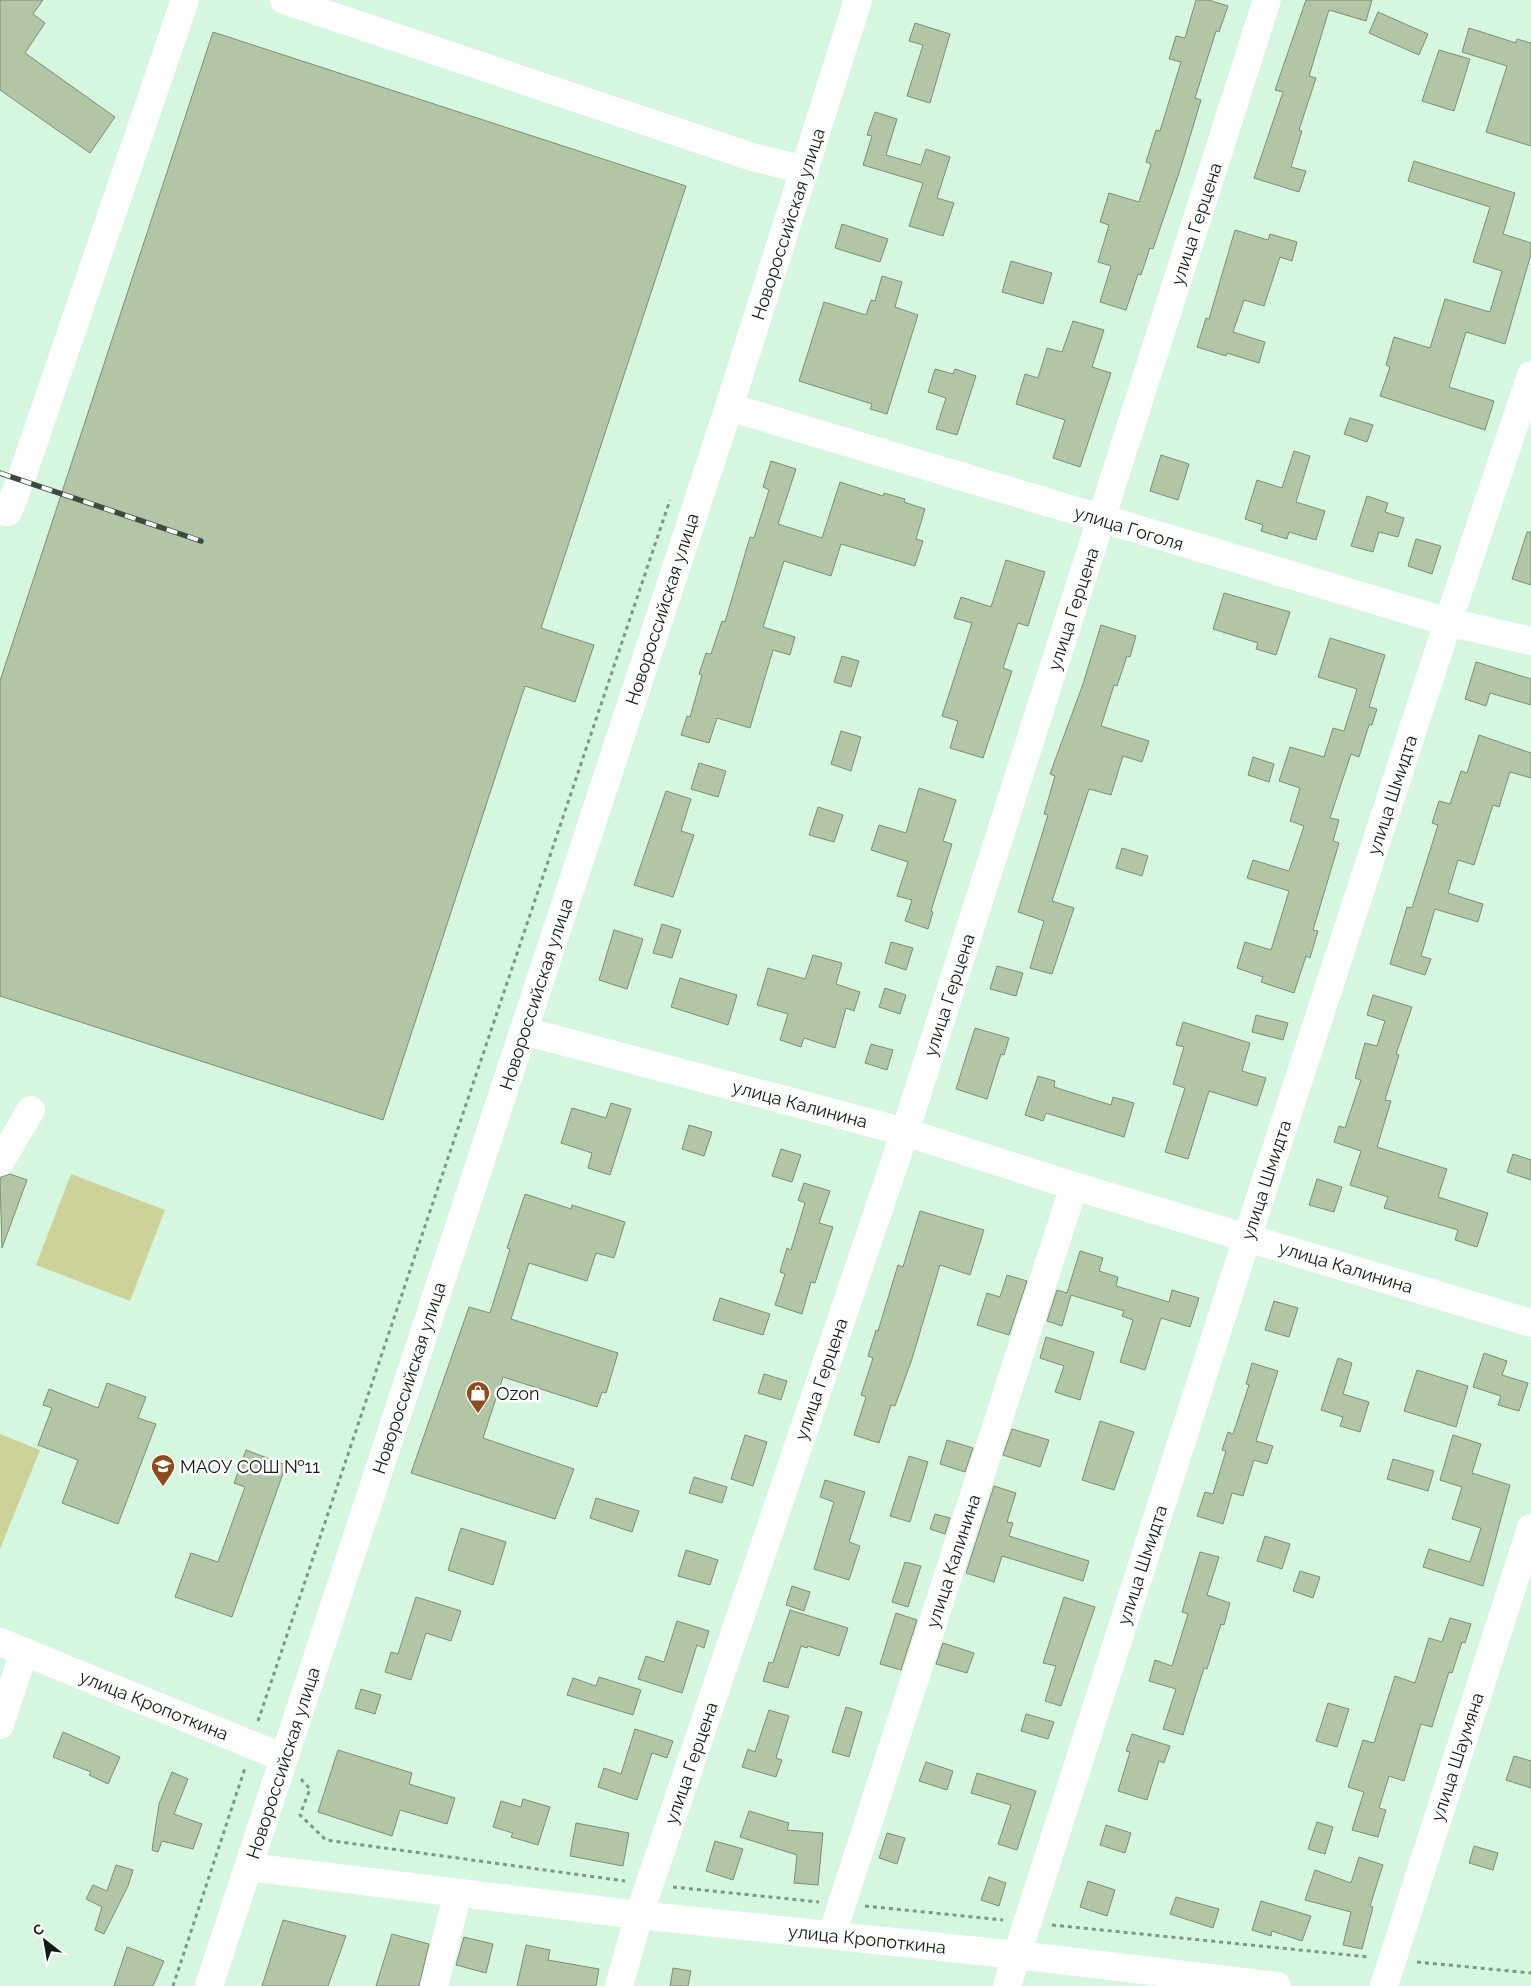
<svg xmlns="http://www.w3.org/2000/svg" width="1531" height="1986" font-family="Raleway,sans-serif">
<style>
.green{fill:#ccd298}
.building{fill:#b3c5a7;stroke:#7d8f72}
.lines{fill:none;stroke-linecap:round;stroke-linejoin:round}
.path{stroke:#7f9786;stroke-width:3;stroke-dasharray:4 4;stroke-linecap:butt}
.minor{stroke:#fff;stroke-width:28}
.major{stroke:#fff;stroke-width:28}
.rail-casing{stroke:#3b4b40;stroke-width:5.5}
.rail{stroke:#fff;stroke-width:4;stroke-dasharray:11;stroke-linecap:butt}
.labels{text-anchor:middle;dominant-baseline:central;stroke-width:5;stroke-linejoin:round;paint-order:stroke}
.street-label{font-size:18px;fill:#101c14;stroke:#fff}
.poi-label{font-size:18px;fill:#101c14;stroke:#fff;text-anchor:start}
</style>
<rect width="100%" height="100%" fill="#d6f7df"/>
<!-- green -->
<g class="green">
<path d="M71 1174 165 1210 130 1301 36 1265Z"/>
<path d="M0 1434 40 1450 0 1549Z"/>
</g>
<!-- building -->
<g class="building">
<path d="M0 0H43L33 14 45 23 25 53 115 117 90 153 0 90Z"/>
<path d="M1196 0H1209L1228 6 1219 32 1216 31 1195 98 1201 100 1179 173 1153 249 1150 248 1141 275 1138 274 1126 310 1100 302 1111 266 1098 262 1109 225 1100 222 1109 193 1139 202 1151 164 1146 162 1156 130 1160 131 1181 62 1169 59 1176 36 1185 38Z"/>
<path d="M1306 0H1372L1366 21 1329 10 1309 76 1316 78 1299 130 1302 131 1291 167 1306 171 1299 192 1254 178 1283 92 1275 90Z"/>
<path d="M1378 12 1428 34 1419 55 1369 33Z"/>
<path d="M915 23 950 34 930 103 907 96 923 45 909 41Z"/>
<path d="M1469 28 1516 43 1517 39 1531 43V146L1486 132 1507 66 1462 52Z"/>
<path d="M213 32 686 186 541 628 594 645 575 702 525 686 383 1120 0 996V681Z"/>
<path d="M1439 50 1470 59 1454 111 1422 101Z"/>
<path d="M875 112 897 119 886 155 921 165 926 149 950 157 937 198 954 203 943 236 909 226 923 183 863 165 872 136 867 135Z"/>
<path d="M1414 161 1515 193 1503 234 1531 243V254L1505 344 1466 332 1449 387 1494 401 1485 430 1380 396 1390 367 1386 365 1394 337 1430 348 1445 299 1490 312 1502 271 1473 262 1490 207 1408 181Z"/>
<path d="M842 224 888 239 880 262 835 248Z"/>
<path d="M1235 230 1268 240 1270 234 1297 242 1292 261 1280 257 1264 306 1244 300 1233 332 1265 342 1259 363 1227 353 1226 356 1197 347 1206 318 1209 319Z"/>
<path d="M1011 261 1052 273 1043 304 1002 292Z"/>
<path d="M882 276 902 282 895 307 918 315 887 414 870 409 872 404 799 381 824 302 866 315 871 300 875 301Z"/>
<path d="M1073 321 1104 330 1092 367 1111 373 1080 467 1053 458 1065 420 1016 404 1025 374 1038 378 1047 348 1062 352Z"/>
<path d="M935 369 953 374 955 369 976 376 957 435 936 429 946 398 928 392Z"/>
<path d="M1350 418 1373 425 1367 442 1344 434Z"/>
<path d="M1294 451 1310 456 1296 502 1325 511 1316 540 1289 532 1287 539 1261 531 1263 525 1245 519 1257 480 1282 488Z"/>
<path d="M1161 455 1189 464 1178 500 1150 491Z"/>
<path d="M771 461 796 469 778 524 822 538 840 482 883 496 884 493 905 499 904 502 925 509 916 539 923 541 915 566 841 544 831 576 784 561 763 627 795 637 790 655 773 650 750 728 717 718 709 743 681 735 687 716 690 717 702 675 699 674 706 653 711 654 722 621 725 622 750 537 754 538 769 490 763 487Z"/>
<path d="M1367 496 1388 503 1385 512 1404 518 1398 537 1379 532 1373 552 1351 546Z"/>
<path d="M1527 532H1531V585L1512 579Z"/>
<path d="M1416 539 1441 546 1432 574 1408 566Z"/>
<path d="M1006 560 1045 572 1028 626 1018 623 1003 668 1012 671 983 758 950 748 958 721 942 716 972 623 954 618 961 597 991 607Z"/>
<path d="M1224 593 1290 612 1276 655 1256 649 1258 643 1213 629Z"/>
<path d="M1101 625 1136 636 1130 657 1127 656 1117 686 1114 685 1101 726 1149 741 1142 762 1123 756 1111 795 1089 789 1052 901 1074 908 1052 974 1030 968 1044 921 1018 912 1048 815 1044 814 1055 776 1050 774 1083 684Z"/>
<path d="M1330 638 1385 655 1369 707 1377 709 1372 725H1369L1359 757 1351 754 1330 818 1339 820 1333 841 1339 843 1313 930 1318 931 1310 958 1306 956 1294 993 1261 982 1263 977 1237 968 1245 942 1271 950 1289 891 1247 878 1253 860 1289 871 1304 826 1290 821 1300 788 1279 781 1290 747 1324 757 1333 728 1344 731 1357 689 1318 677Z"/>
<path d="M842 656 859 661 851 687 834 682Z"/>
<path d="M1476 662 1531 679V705L1490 693 1486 706 1465 699Z"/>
<path d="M841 731 861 737 851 771 831 764Z"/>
<path d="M1479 735 1531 753V778L1510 772 1499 807 1493 805 1474 865 1458 860 1448 893 1483 904 1478 922 1435 909 1421 956 1431 959 1425 975 1390 964 1407 907 1412 908 1438 825 1432 823 1439 801 1450 804 1461 771 1467 773Z"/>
<path d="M1253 757 1274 764 1269 782 1248 775Z"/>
<path d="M699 763 726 771 718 797 691 789Z"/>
<path d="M919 788 956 800 943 841 952 844 931 911 933 912 928 929 905 921 912 900 897 896 908 862 871 850 879 825 906 833Z"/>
<path d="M666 791 691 799 681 831 694 835 673 897 634 885Z"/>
<path d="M818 807 843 815 834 842 809 835Z"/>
<path d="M1122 848 1148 856 1142 876 1116 868Z"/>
<path d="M662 924 681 930 672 958 653 953Z"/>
<path d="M614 930 643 939 627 989 599 980Z"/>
<path d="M891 942 913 948 906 970 885 963Z"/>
<path d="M813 955 842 963 836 984 860 992 854 1011 846 1008 835 1048 804 1038 801 1047 780 1040 788 1014 757 1005 768 968 805 979Z"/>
<path d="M997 966 1023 973 1016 996 990 989Z"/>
<path d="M680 978 737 995 728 1025 671 1007Z"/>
<path d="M885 988 906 995 900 1014 879 1007Z"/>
<path d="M1373 995 1412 1007 1396 1054 1399 1055 1385 1100 1391 1101 1377 1147 1447 1169 1438 1197 1488 1213 1477 1247 1455 1240 1458 1230 1384 1208 1388 1197 1350 1185 1361 1151 1334 1142 1339 1126 1345 1128 1361 1080 1355 1078 1365 1043 1377 1046 1385 1021 1367 1015Z"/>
<path d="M1256 1015 1288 1023 1283 1040 1252 1032Z"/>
<path d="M1183 1022 1250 1043 1242 1071 1266 1078 1257 1106 1209 1091 1188 1159 1165 1152 1185 1088 1173 1084 1184 1047 1176 1045Z"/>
<path d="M975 1028 1009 1038 1004 1055 1001 1054 987 1099 956 1089Z"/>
<path d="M871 1044 893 1050 887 1070 865 1063Z"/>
<path d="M1038 1076 1055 1081 1054 1087 1111 1105 1113 1097 1134 1103 1124 1137 1046 1113 1043 1121 1025 1115Z"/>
<path d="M611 1103 631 1109 610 1175 588 1168 592 1153 561 1143 572 1108 606 1118Z"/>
<path d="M689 1125 712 1132 704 1156 682 1149Z"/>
<path d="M781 1149 801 1155 792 1182 772 1176Z"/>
<path d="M1513 1154 1531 1160V1180L1507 1172Z"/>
<path d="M10 1174 27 1180 2 1248 0 1181 1 1177Z"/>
<path d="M1317 1179 1342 1187 1334 1212 1309 1205Z"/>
<path d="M804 1183 830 1191 819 1223 833 1227 815 1283 811 1282 802 1314 775 1305 785 1274 780 1272 787 1248 791 1250 805 1203 798 1200Z"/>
<path d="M525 1194 571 1209 572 1205 625 1222 614 1258 596 1253 587 1281 529 1263 511 1319 618 1353 606 1393 602 1392 597 1407 503 1377 483 1438 574 1469 555 1519 411 1473 469 1307 490 1313 510 1249 507 1248Z"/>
<path d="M920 1211 984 1230 970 1275 940 1265 912 1359 895 1406 891 1405 879 1443 854 1435 866 1397 861 1395 873 1358 868 1356 876 1330 878 1331 898 1265 903 1267Z"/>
<path d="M1080 1251 1103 1258 1099 1271 1118 1277 1116 1286 1169 1302 1172 1290 1199 1298 1190 1327 1161 1318 1145 1370 1120 1362 1133 1320 1122 1316 1124 1311 1071 1295 1062 1326 1047 1321 1057 1290 1067 1293Z"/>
<path d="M1007 1275 1027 1281 1009 1335 977 1325 987 1293 1000 1297Z"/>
<path d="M720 1298 770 1314 763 1335 713 1320Z"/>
<path d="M1274 1301 1298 1308 1289 1337 1265 1330Z"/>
<path d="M1046 1337 1094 1352 1080 1400 1055 1392 1064 1366 1040 1358Z"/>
<path d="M1484 1353 1507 1361 1502 1375 1528 1383 1519 1411 1498 1405 1501 1396 1473 1387Z"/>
<path d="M1338 1358 1352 1363 1343 1394 1369 1402 1360 1432 1340 1426 1343 1417 1321 1410Z"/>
<path d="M1252 1363 1278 1371 1256 1441 1273 1446 1267 1464 1254 1460 1243 1496 1232 1493 1223 1524 1197 1516 1205 1492 1213 1494 1226 1451 1222 1450 1228 1432 1233 1434 1249 1385 1246 1384Z"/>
<path d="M1417 1370 1468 1386 1456 1427 1404 1411Z"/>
<path d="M764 1374 787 1381 781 1400 758 1393Z"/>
<path d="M107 1383 146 1397 138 1418 156 1424 118 1524 62 1503 78 1460 38 1445 52 1408 43 1405 49 1389 98 1408Z"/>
<path d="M1100 1421 1134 1432 1114 1490 1082 1480Z"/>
<path d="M1012 1429 1049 1440 1040 1467 1003 1455Z"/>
<path d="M745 1435 767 1442 753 1486 731 1479Z"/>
<path d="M1453 1435 1481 1444 1472 1473 1510 1485 1483 1586 1423 1567 1429 1549 1470 1562 1481 1528 1452 1519 1462 1487 1440 1480Z"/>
<path d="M947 1440 973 1448 965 1472 940 1464Z"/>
<path d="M246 1450 286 1465 232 1617 175 1597 191 1553 218 1562 245 1487 234 1483Z"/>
<path d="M909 1456 928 1462 910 1522 890 1516Z"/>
<path d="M1393 1459 1434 1471 1428 1491 1387 1479Z"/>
<path d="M694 1477 727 1487 722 1503 689 1493Z"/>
<path d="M825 1480 865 1492 849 1542 860 1546 849 1580 814 1569 834 1502 820 1497Z"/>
<path d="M994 1486 1016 1493 1007 1522 1013 1523 1009 1536 1089 1561 1083 1581 1002 1556 994 1582 966 1573Z"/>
<path d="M596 1498 639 1511 632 1532 590 1518Z"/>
<path d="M935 1514 950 1518 945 1534 930 1529Z"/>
<path d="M461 1528 506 1542 493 1585 448 1570Z"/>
<path d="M1265 1536 1290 1544 1282 1569 1257 1561Z"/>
<path d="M686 1550 718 1560 710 1585 678 1576Z"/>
<path d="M1200 1552 1219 1557 1207 1595 1230 1603 1224 1625 1221 1624 1207 1669 1204 1668 1183 1735 1163 1729 1176 1689 1149 1681 1155 1660 1172 1666 1188 1614 1182 1612Z"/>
<path d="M905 1562 921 1566 908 1607 892 1602Z"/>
<path d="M1300 1571 1320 1577 1313 1598 1293 1591Z"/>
<path d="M792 1586 810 1592 804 1611 786 1605Z"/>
<path d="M416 1597 461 1611 451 1641 426 1633 411 1680 385 1672 391 1652 398 1654Z"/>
<path d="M1064 1597 1095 1607 1061 1706 1045 1701 1056 1666 1043 1663Z"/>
<path d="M790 1610 848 1628 839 1656 808 1646 807 1648 801 1646 788 1688 763 1681 769 1662 773 1663Z"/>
<path d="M896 1613 917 1620 901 1670 880 1664Z"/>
<path d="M1450 1618 1471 1624 1465 1643 1462 1642 1452 1673 1449 1672 1432 1727 1421 1724 1404 1781 1389 1776 1379 1808 1386 1810 1378 1837 1352 1830 1364 1792 1348 1787 1363 1740 1374 1743 1395 1676 1415 1683 1429 1638 1442 1642Z"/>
<path d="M677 1621 709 1631 704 1648 697 1645 682 1693 638 1679 646 1656 664 1662Z"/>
<path d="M943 1643 974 1653 967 1673 936 1664Z"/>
<path d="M599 1677 641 1690 633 1715 567 1695 573 1678 596 1686Z"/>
<path d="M361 1689 381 1695 375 1714 355 1708Z"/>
<path d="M1328 1703 1349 1709 1337 1747 1316 1741Z"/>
<path d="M846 1707 862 1712 849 1757 832 1752Z"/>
<path d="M769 1710 789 1716 776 1758 782 1760 776 1777 742 1767 748 1749 755 1752Z"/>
<path d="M1026 1714 1054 1722 1048 1739 1021 1731Z"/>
<path d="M635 1729 673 1741 667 1758 652 1753 637 1800 598 1787 604 1768 621 1774Z"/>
<path d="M63 1732 120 1757 108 1784 89 1775 91 1772 53 1757Z"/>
<path d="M1132 1734 1170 1746 1164 1763 1159 1761 1147 1800 1118 1791 1130 1752 1126 1751Z"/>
<path d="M338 1750 412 1773 409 1784 455 1798 447 1824 400 1810 392 1836 318 1812Z"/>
<path d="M1514 1756 1531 1761V1788L1506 1780Z"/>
<path d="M926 1762 953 1771 947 1790 919 1781Z"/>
<path d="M172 1772 188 1779 174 1814 202 1824 193 1849 162 1841 158 1852 152 1850 159 1804Z"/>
<path d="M977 1773 1036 1791 1017 1850 998 1844 1011 1805 971 1793Z"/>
<path d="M523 1799 550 1807 538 1845 511 1837 513 1833 493 1827 501 1801 521 1807Z"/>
<path d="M749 1811 789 1823 787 1830 823 1833 818 1885 794 1883 797 1855 740 1837Z"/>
<path d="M1317 1822 1333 1827 1325 1854 1308 1849Z"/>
<path d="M576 1823 629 1833 623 1866 570 1856Z"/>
<path d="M1106 1825 1131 1833 1125 1853 1100 1845Z"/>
<path d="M887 1833 905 1838 897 1864 879 1858Z"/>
<path d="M715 1841 743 1849 733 1880 706 1871Z"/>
<path d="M1474 1846 1498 1853 1493 1870 1469 1863Z"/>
<path d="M1359 1857 1383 1865 1370 1906 1373 1907 1362 1949 1343 1945 1351 1912 1305 1900 1315 1870 1351 1883Z"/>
<path d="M116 1865 133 1870 128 1886 104 1934 95 1930 102 1907 86 1899 93 1885 107 1891Z"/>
<path d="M989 1877 1006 1883 999 1906 981 1900Z"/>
<path d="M1088 1881 1115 1890 1107 1916 1080 1907Z"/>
<path d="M1176 1897 1219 1909 1213 1928 1170 1914Z"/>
<path d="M1261 1901 1311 1916 1302 1941 1272 1931 1271 1936 1252 1930Z"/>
<path d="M283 1920 346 1936 328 1986H262Z"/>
<path d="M392 1934 429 1944 419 1986H376Z"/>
<path d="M464 1937 493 1944 486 1973 456 1965Z"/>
<path d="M526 1945 550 1950 548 1960 599 1969 596 1986H517Z"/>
<path d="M127 1947 164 1961 153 1986H114Z"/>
<path d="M673 1968 691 1971 688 1986H670Z"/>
</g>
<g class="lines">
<!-- path -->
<g class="path">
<path d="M258 1721 670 500"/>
<path d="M301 1779 310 1789 300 1815 326 1840 625 1881"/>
<path d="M673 1887 819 1902"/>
<path d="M865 1906 1003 1920"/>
<path d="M1052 1925 1369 1957"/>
<path d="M1417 1962 1531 1973"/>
<path d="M173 1986 245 1768"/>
</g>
<!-- minor -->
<g class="minor">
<path d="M284 0 752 157 805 170"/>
<path d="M729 407 1448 622 1531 641"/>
<path d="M0 511 8 512 21 479 185 0"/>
<path d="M524 1031 905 1132 1074 1186 1531 1323"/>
<path d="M0 1162 31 1110"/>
<path d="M0 1725 24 1652"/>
<path d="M832 1935 1074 1186"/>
<path d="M434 1986 458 1893"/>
<path d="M619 1986 639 1915 905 1132 1267 0"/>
<path d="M1007 1986 1247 1238 1448 622 1531 375"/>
<path d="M1384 1986 1531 1528"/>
</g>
<!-- major -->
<g class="major">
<path d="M0 1642 284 1758"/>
<path d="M249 1867 639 1915 1017 1955 1277 1986"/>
<path d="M209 1986 729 407 858 0"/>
</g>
<!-- rail casing -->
<g class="rail-casing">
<path id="rail" d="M0 473 201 541"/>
</g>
<!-- rail -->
<use href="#rail" class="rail"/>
</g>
<!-- icons -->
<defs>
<g id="shop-pin" transform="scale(1.25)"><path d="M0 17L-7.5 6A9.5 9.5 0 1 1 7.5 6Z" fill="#8e4b1c" stroke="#fff"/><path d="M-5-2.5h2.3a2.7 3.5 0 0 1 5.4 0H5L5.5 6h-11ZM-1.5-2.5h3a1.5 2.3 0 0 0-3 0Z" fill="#fff"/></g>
<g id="school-pin" transform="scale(1.25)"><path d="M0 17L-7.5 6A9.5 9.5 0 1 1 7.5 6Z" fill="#8e4b1c" stroke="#fff"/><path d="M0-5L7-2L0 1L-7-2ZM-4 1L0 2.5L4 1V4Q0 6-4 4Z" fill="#fff"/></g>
</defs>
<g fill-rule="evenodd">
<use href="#shop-pin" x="478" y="1393"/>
<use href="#school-pin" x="163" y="1466"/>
</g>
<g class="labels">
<!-- street labels -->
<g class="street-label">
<text transform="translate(788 224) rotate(-72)">Новороссийская улица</text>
<text transform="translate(1196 224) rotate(-72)">улица Герцена</text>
<text transform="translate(1129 528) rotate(17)">улица Гоголя</text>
<text transform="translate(662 609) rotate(-72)">Новороссийская улица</text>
<text transform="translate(1073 609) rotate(-72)">улица Герцена</text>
<text transform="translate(1392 795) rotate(-72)">улица Шмидта</text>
<text transform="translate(536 994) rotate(-72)">Новороссийская улица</text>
<text transform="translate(949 995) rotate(-72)">улица Герцена</text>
<text transform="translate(800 1104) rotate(15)">улица Калинина</text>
<text transform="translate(1266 1180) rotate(-72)">улица Шмидта</text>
<text transform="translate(1346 1267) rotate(17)">улица Калинина</text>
<text transform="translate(409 1378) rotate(-72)">Новороссийская улица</text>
<text transform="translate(821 1379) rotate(-71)">улица Герцена</text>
<text transform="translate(953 1561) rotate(-72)">улица Калинина</text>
<text transform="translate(1142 1565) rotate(-72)">улица Шмидта</text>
<text transform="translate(154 1705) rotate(22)">улица Кропоткина</text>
<text transform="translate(1457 1757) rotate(-72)">улица Шаумяна</text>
<text transform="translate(283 1763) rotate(-72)">Новороссийская улица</text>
<text transform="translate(691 1763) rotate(-71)">улица Герцена</text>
<text transform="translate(867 1939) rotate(6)">улица Кропоткина</text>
</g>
<!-- poi labels -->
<g class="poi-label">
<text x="496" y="1393">Ozon</text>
<text x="180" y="1466">МАОУ СОШ №11</text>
</g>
</g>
<!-- north arrow -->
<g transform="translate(45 1941) rotate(329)" stroke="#ffffff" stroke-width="4" paint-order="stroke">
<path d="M0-4L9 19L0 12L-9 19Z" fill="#101c14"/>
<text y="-8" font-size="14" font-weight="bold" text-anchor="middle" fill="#101c14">С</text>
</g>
</svg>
